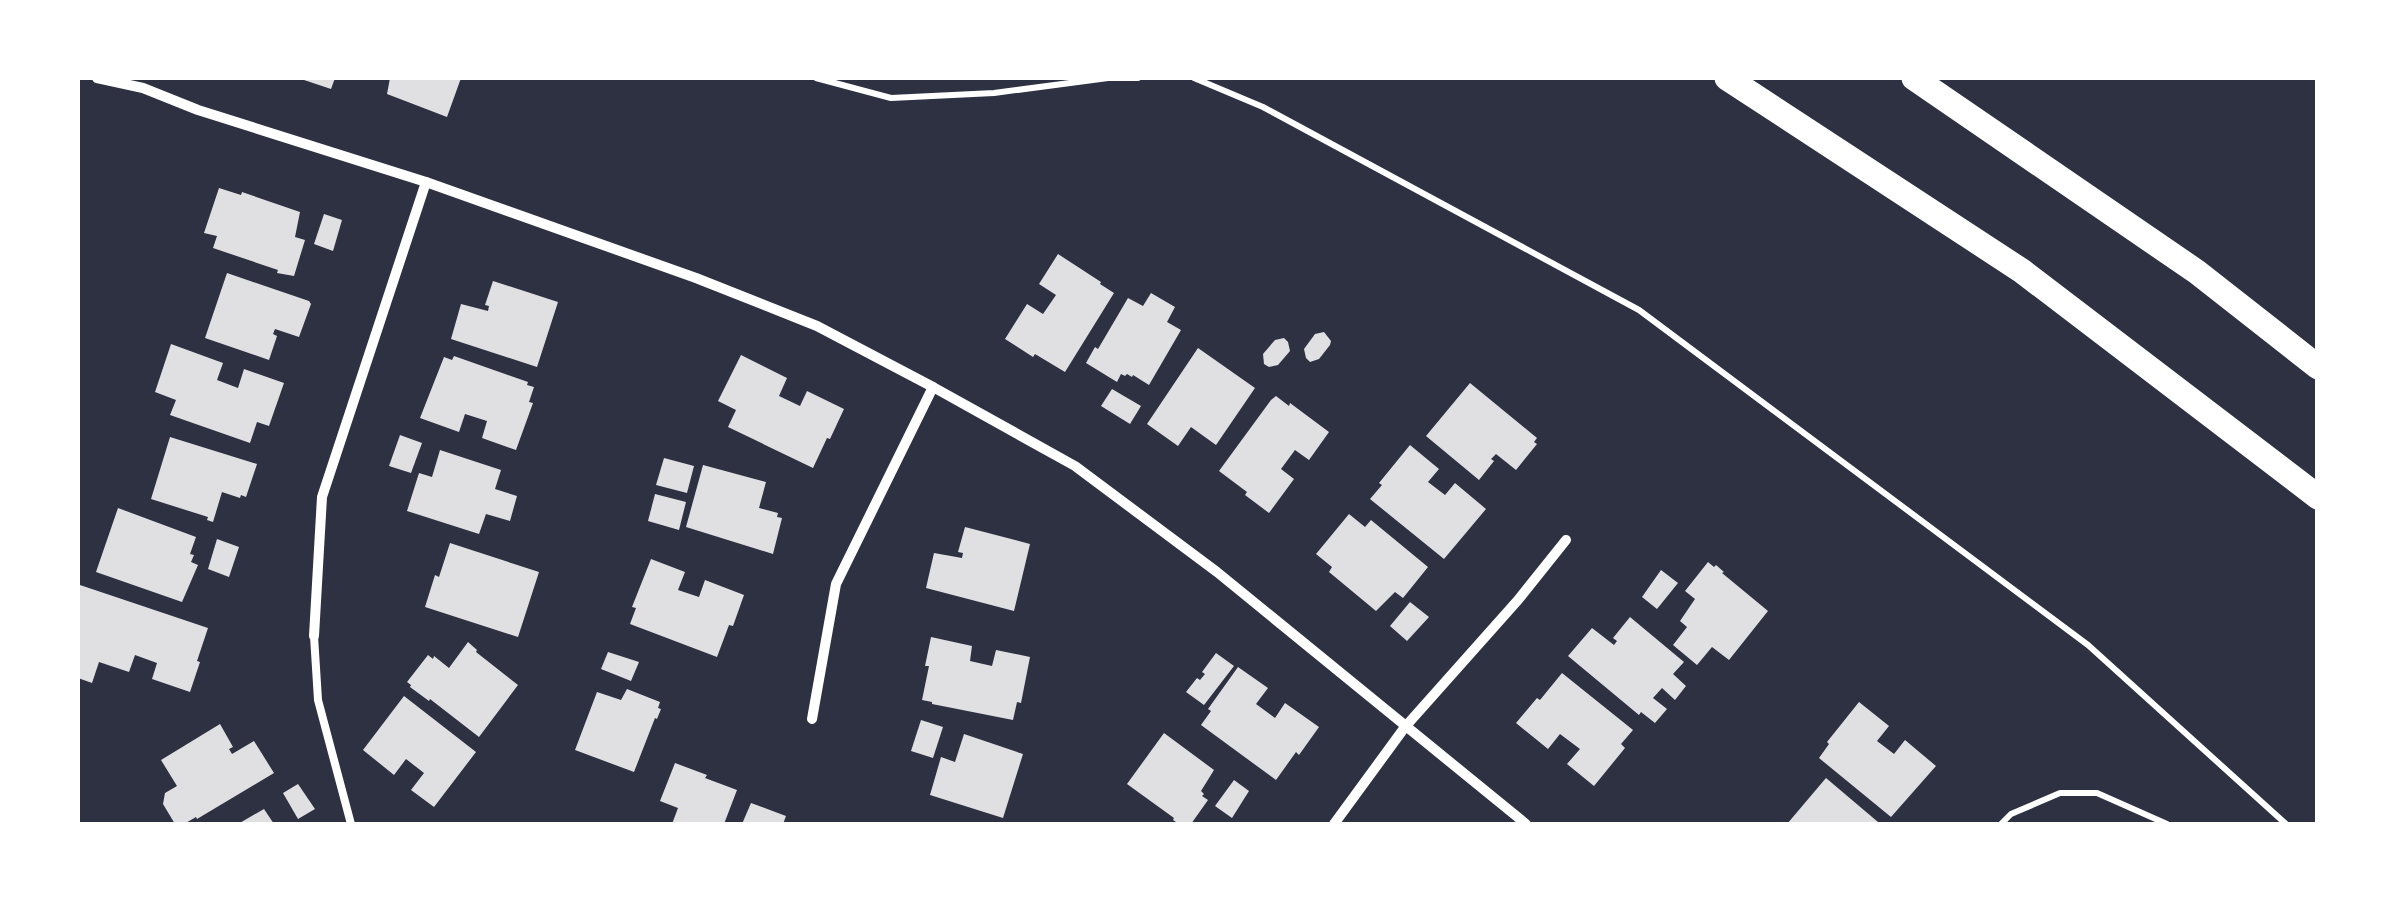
<svg xmlns="http://www.w3.org/2000/svg" width="2395" height="902" font-family="'Golos Text',sans-serif">
<style>
.building{fill:#e0e0e3}
.lines{fill:none;stroke-linecap:round;stroke-linejoin:round}
.path{stroke:#fff;stroke-width:6}
.service{stroke:#fff;stroke-width:8}
.minor{stroke:#fff;stroke-width:10}
.primary{stroke:#fff;stroke-width:25}
</style>
<rect width="100%" height="100%" fill="#2d3142"/>
<!-- building -->
<g class="building">
<path d="M298 78H335L331 89Z"/>
<path d="M390 78H461L447 117 387 94Z"/>
<path d="M219 188 241 195 242 192 300 212 295 237 305 240 294 276 277 273 278 270 213 248 217 236 204 233Z"/>
<path d="M324 214 342 220 333 251 314 244Z"/>
<path d="M1058 254 1101 282 1100 284 1114 293 1065 372 1035 354 1033 357 1005 339 1027 304 1043 314 1056 295 1039 284Z"/>
<path d="M227 273 309 301 311 304 299 337 275 329 273 334 277 336 269 360 205 338Z"/>
<path d="M493 281 558 302 537 367 451 339 461 304 488 311 489 306 485 305Z"/>
<path d="M1151 293 1175 307 1167 322 1181 330 1149 385 1133 375 1132 377 1127 374 1125 376 1121 374 1117 382 1086 363 1095 347 1098 349 1128 298 1143 306Z"/>
<path d="M1324 332 1331 341 1330 345 1319 359 1310 362 1306 358 1304 349 1315 334Z"/>
<path d="M1284 338 1288 342 1290 351 1278 365 1269 367 1264 364 1263 354 1275 340Z"/>
<path d="M171 344 223 363 217 380 238 388 244 369 284 383 269 426 257 422 250 443 170 415 176 400 155 392Z"/>
<path d="M1198 348 1255 388 1216 445 1191 427 1178 446 1147 424Z"/>
<path d="M741 355 787 378 779 396 800 406 807 391 844 409 830 439 827 438 813 468 728 427 736 410 718 401Z"/>
<path d="M454 356 528 382 527 385 534 387 529 402 533 403 516 450 482 438 487 421 465 414 459 432 420 418 444 357 452 360Z"/>
<path d="M1470 383 1537 438 1534 442 1537 444 1516 470 1496 454 1491 459 1494 461 1479 480 1426 436Z"/>
<path d="M1112 389 1141 406 1130 424 1101 406Z"/>
<path d="M1276 396 1289 406 1290 403 1329 432 1309 460 1295 450 1281 469 1294 479 1269 513 1245 495 1247 492 1219 471 1271 400Z"/>
<path d="M400 435 422 443 411 473 389 466Z"/>
<path d="M170 437 257 464 246 497 241 495 240 498 222 492 213 522 207 520 208 517 151 499Z"/>
<path d="M1410 445 1439 469 1428 482 1445 495 1455 483 1486 509 1444 559 1370 499 1382 485 1379 483Z"/>
<path d="M440 450 501 470 495 489 517 496 510 521 486 514 479 534 407 511 419 473 432 477Z"/>
<path d="M664 458 694 466 687 493 656 485Z"/>
<path d="M703 465 766 482 759 508 778 513 777 517 782 518 773 554 686 527Z"/>
<path d="M655 494 686 502 679 530 648 521Z"/>
<path d="M118 508 196 537 190 554 194 555 191 562 198 565 182 602 96 572Z"/>
<path d="M1349 514 1365 527 1371 520 1428 567 1403 598 1395 592 1376 611 1329 572 1332 567 1316 554Z"/>
<path d="M965 527 1030 544 1014 611 926 588 934 553 962 558 963 553 958 552Z"/>
<path d="M217 539 239 547 229 577 208 569Z"/>
<path d="M450 543 539 572 518 637 425 607 435 575 439 577Z"/>
<path d="M651 559 685 572 678 590 699 597 705 580 744 595 733 626 729 625 717 657 630 624 636 608 632 607Z"/>
<path d="M1708 562 1714 567 1716 565 1724 572 1722 573 1768 611 1729 660 1712 647 1697 665 1673 645 1687 627 1680 621 1695 599 1685 591Z"/>
<path d="M1661 570 1678 583 1657 609 1642 597Z"/>
<path d="M80 585 208 628 197 661 200 662 190 692 152 679 157 663 135 655 129 672 99 662 92 683 78 678V591Z"/>
<path d="M1410 602 1429 617 1407 641 1390 626Z"/>
<path d="M1630 617 1684 662 1673 674 1686 686 1675 700 1662 688 1653 698 1667 709 1655 723 1641 712 1639 715 1568 656 1592 628 1614 645 1617 641 1613 638Z"/>
<path d="M931 637 972 646 970 661 992 666 996 650 1030 657 1021 703 1017 702 1013 720 932 704V702L922 700 929 666H925Z"/>
<path d="M468 642 477 650 476 652 518 685 479 737 430 699 429 701 410 687 411 685 407 682 428 655 433 659 434 656 449 668Z"/>
<path d="M608 652 639 662 631 681 601 669Z"/>
<path d="M1216 653 1234 666 1204 705 1186 692 1197 678 1200 680 1205 674 1202 672Z"/>
<path d="M1238 667 1268 688 1256 704 1275 718 1285 703 1319 727 1299 755 1296 752 1276 780 1201 725 1211 711 1208 709Z"/>
<path d="M1562 673 1633 730 1621 744 1625 748 1594 786 1567 764 1580 749 1560 734 1548 749 1516 723 1537 698 1540 700Z"/>
<path d="M627 689 660 702 658 708 661 709 657 719 655 718 634 772 575 750 597 692 621 700Z"/>
<path d="M404 696 476 752 434 807 411 790 424 773 406 759 394 775 363 750Z"/>
<path d="M1859 702 1889 726 1877 741 1894 754 1905 740 1936 766 1891 817 1819 758 1829 744 1827 742Z"/>
<path d="M921 720 943 727 933 758 911 751Z"/>
<path d="M220 724 233 747 229 749 232 754 254 741 274 773 197 819 196 817 184 824H175L163 804 165 793 177 786 161 760Z"/>
<path d="M1164 733 1214 770 1201 791 1204 794 1202 796 1208 800 1191 824H1179L1173 820 1174 818 1127 784Z"/>
<path d="M964 734 1023 754 1003 818 930 795 941 757 955 762Z"/>
<path d="M675 763 707 775 705 778 737 790 724 824H672L678 808 660 801Z"/>
<path d="M1826 778 1878 822 1876 824H1787Z"/>
<path d="M1234 780 1249 791 1232 818 1215 806Z"/>
<path d="M298 784 315 809 298 819 283 793Z"/>
<path d="M751 803 786 816 783 824H742Z"/>
<path d="M264 809 274 824H238Z"/>
</g>
<g class="lines">
<!-- path -->
<g class="path">
<path d="M816 78 891 98 994 93 1108 78H1138"/>
<path d="M1194 78 1263 107 1639 310 2088 645 2286 824"/>
<path d="M2001 824 2011 814 2060 793H2097L2167 824"/>
</g>
<!-- service -->
<path class="service" d="M314 636 318 700 351 824"/>
<!-- minor -->
<g class="minor">
<path d="M97 78 143 88 198 110 426 182 696 278 817 326 933 387 1075 466 1217 572 1526 824"/>
<path d="M314 636 322 497 426 182"/>
<path d="M812 719 836 584 933 387"/>
<path d="M1334 824 1405 727 1518 600 1566 540"/>
</g>
<!-- primary -->
<g class="primary">
<path d="M1727 78 2022 271 2318 497"/>
<path d="M1914 78 2197 272 2318 367"/>
</g>
</g>
<!-- border -->
<rect width="2395" height="902" fill="none" stroke="#ffffff" stroke-width="160"/>
</svg>
